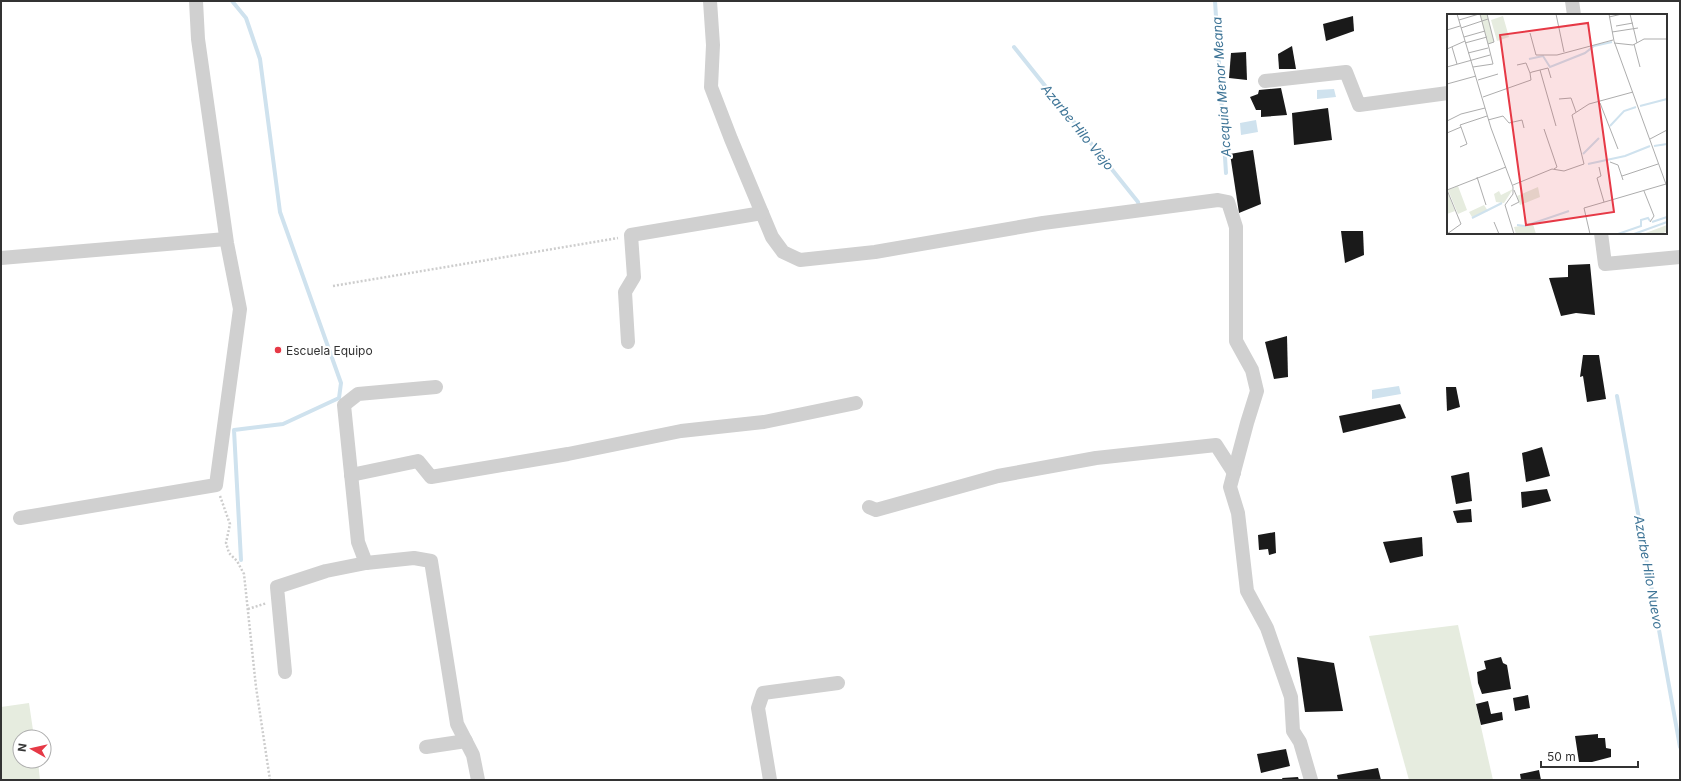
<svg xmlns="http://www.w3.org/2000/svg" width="1681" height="781" font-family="Inter,sans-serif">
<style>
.green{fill:#e6ecdf}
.water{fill:#cfe2ee}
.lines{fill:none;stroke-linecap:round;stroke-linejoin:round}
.stream{stroke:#cfe2ee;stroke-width:4}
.building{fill:#1a1a1a}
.path{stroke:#cdcdcd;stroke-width:2.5;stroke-dasharray:2 2;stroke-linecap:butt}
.minor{stroke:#d0d0d0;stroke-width:14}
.poi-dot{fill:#e63946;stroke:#fff;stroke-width:1.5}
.labels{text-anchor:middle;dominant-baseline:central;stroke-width:4;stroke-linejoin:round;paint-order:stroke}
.poi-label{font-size:12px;fill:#333;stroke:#fff;text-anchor:start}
.water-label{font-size:13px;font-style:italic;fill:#3f7597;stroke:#fff}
.inset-river{fill:none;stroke:#cfe2ee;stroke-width:2}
.inset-road{fill:none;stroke:#adadad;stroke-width:1}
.view{fill:#e63946;fill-opacity:0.15;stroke:#e63946;stroke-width:2}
.inset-edge{fill:none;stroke:#333;stroke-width:2}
</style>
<rect width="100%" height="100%" fill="#fff"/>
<!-- green -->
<g class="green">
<path d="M1458 625 1493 780H1409L1369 636Z"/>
<path d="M29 703 34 737H20V761H38L40 780H1V707Z"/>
</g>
<!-- water -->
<g class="water">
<path d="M1334 89 1336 97 1317 99V90Z"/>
<path d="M1256 120 1258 132 1241 135 1240 123Z"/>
<path d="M1399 386 1401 394 1372 399V390Z"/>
</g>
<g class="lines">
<!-- stream -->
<g class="stream">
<path d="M232 1 246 18 260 59 280 212 341 383 339 398 283 424 234 430 241 560"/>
<path d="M1215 1 1226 173"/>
<path d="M1014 47 1138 202 1139 207"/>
<path d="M1617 396 1680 747"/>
</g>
</g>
<!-- building -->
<g class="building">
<path d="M1353 16 1354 31 1326 41 1323 24Z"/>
<path d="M1292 46 1296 69H1279L1278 54Z"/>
<path d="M1246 52 1247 80 1229 78 1231 53Z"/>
<path d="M1281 88 1287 115 1261 117V110H1256L1250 97 1258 94 1259 90Z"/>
<path d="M1328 108 1332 140 1294 145 1292 113Z"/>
<path d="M1253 150 1261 204 1239 213 1230 154Z"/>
<path d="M1341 231H1363L1364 255 1345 263Z"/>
<path d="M1590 264 1595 315 1576 313 1561 316 1549 278 1568 277V265Z"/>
<path d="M1287 336 1288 377 1274 379 1265 342Z"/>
<path d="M1583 355H1599L1606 399 1587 402 1583 376 1580 377Z"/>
<path d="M1446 387H1456L1460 407 1447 411Z"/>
<path d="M1400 404 1406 418 1343 433 1339 416Z"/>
<path d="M1542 447 1550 476 1526 482 1522 453Z"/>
<path d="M1469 472 1472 501 1456 504 1451 476Z"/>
<path d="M1547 489 1551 501 1522 508 1521 492Z"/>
<path d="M1471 509 1472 522 1457 523 1453 511Z"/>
<path d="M1275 532 1276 553 1269 555 1268 549 1259 550 1258 535Z"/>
<path d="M1422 537 1423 556 1390 563 1383 542Z"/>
<path d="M1297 657 1334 663 1343 711 1305 712Z"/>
<path d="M1501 657 1503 663 1507 665 1511 689 1482 694 1478 683 1477 672 1486 669 1484 661Z"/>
<path d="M1528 695 1530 708 1515 711 1513 698Z"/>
<path d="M1488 701 1491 714 1502 712 1503 720 1481 725 1476 704Z"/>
<path d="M1598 734V738H1605L1606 748 1611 749V757L1592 762H1579L1575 736Z"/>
<path d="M1286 749 1290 766 1261 773 1257 754Z"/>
<path d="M1378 768 1381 780H1338L1337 775Z"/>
<path d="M1539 770 1541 780H1521L1520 774Z"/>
<path d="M1298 777 1299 780H1283L1282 778Z"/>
</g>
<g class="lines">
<!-- path -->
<g class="path">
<path d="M333 286 618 238"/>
<path d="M220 496 230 524 226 543 229 553 237 561 244 574 256 687 270 780"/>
<path d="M248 609 267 603"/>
</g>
<!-- minor -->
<g class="minor">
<path d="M710 1 713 45 711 87 731 139 772 237 783 252 800 260 875 252 1043 223 1218 200 1228 202 1236 227V341L1252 370 1257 391 1247 423 1230 487 1238 513 1247 591 1267 628 1291 697 1293 731 1300 742 1311 780"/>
<path d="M1572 1 1574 15"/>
<path d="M1265 81 1346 72 1359 105 1448 93"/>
<path d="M1601 233 1605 264 1680 257"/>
<path d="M1 258 226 239"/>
<path d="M628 342 625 292 634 277 631 235 762 213"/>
<path d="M436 387 358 394 344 405 358 542 366 563 414 558 431 561 457 724 473 755 478 780"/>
<path d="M351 475 418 461 431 477 568 454 681 431 764 422 856 403"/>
<path d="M869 507 876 510 998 476 1096 458 1216 445 1234 473"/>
<path d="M20 518 216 485 240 309 227 243 198 39 196 1"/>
<path d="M285 672 277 587 326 571 366 563"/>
<path d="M426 747 466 741"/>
<path d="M770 780 758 708 763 693 838 683"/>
</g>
</g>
<!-- markers -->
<circle class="poi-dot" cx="278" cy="350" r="4"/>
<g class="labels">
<!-- poi labels -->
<g class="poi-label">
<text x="286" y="350">Escuela Equipo</text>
</g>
<!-- water labels -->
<g class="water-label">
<text transform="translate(1221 87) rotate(-94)">Acequia Menor Meana</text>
<text transform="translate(1078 127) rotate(51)">Azarbe Hilo Viejo</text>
<text transform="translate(1649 572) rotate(80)">Azarbe Hilo Nuevo</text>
</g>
</g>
<!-- overview -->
<g transform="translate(1447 14)">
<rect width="220" height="220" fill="#fff"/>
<path d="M33 0H40L47 28 41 30ZM56 2 62 23 50 27 44 6ZM11 172 20 196 11 200 1 176ZM91 173 93 183 73 191 70 182ZM66 175 57 189 49 188 47 180 52 177 54 181ZM0 177 8 197 0 200ZM37 191 41 197 25 203 22 198ZM86 210 89 220H69L67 213ZM220 211V217L215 220H196Z" fill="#e6ecdf"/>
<path class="inset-river" d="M82 45 96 42 103 53 138 39 147 32 165 28M193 92 220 85M163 112 177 97 189 93M207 132 220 130M136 140 152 124M141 150 178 142 203 132M25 204 55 189M205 208 220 203M70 211 78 212 122 197M171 220 194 212V206L201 204 203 207M187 220 220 208"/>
<path class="inset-road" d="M10 0 44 114 66 173V180L58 191 67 220M33 0 41 30 47 28 40 0M109 0 117 38M162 0 167 27 220 173M183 0 190 29M162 3 175 0M12 6 32 0M169 12 186 9M14 14 41 5M0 16 13 12M165 18 191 14M83 19 89 41H110L166 26M17 23 38 17M18 29 40 23M167 29 186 31 197 25H220M187 30 193 53M5 33 10 50M0 35 18 27M21 39 41 34M70 51 79 49 83 59M0 53 43 41M26 53 46 50 41 30M93 56 109 112M31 66 51 60M0 70 29 62M36 83 84 66 83 59 85 58 101 54 104 64M112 85 124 84 129 98M153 89 171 135M41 106 56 102 62 109 75 106 77 114M0 107 14 100 38 94M97 115 110 153 107 155M0 119 14 113 13 111 40 102M203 125 220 116M13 133 20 130 14 113M163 148 171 151 176 166M152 153 154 162 150 164 157 188M175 162 211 150M30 163 39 191M66 171 105 155 117 157 137 150 125 101 142 90 186 78M0 176 59 153M0 176 14 210 0 220M197 177 207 202 203 208M64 192 72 188 67 176M47 208 52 220M143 220 137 194 219 170"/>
<path class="view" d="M141 9 167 198 79 211 53 21Z"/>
<rect width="220" height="220" class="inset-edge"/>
</g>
<!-- border -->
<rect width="1681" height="781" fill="none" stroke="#333333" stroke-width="4"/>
<!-- north arrow -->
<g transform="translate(32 749) rotate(278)"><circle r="19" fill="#ffffff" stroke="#adadad"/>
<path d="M0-3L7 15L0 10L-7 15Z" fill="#e63946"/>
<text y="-6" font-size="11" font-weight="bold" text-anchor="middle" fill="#333333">N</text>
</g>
<!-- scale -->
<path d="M1541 761v6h97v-6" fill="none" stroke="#333333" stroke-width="2"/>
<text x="1547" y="761" font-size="12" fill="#333333" stroke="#ffffff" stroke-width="3" paint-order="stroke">50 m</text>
</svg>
